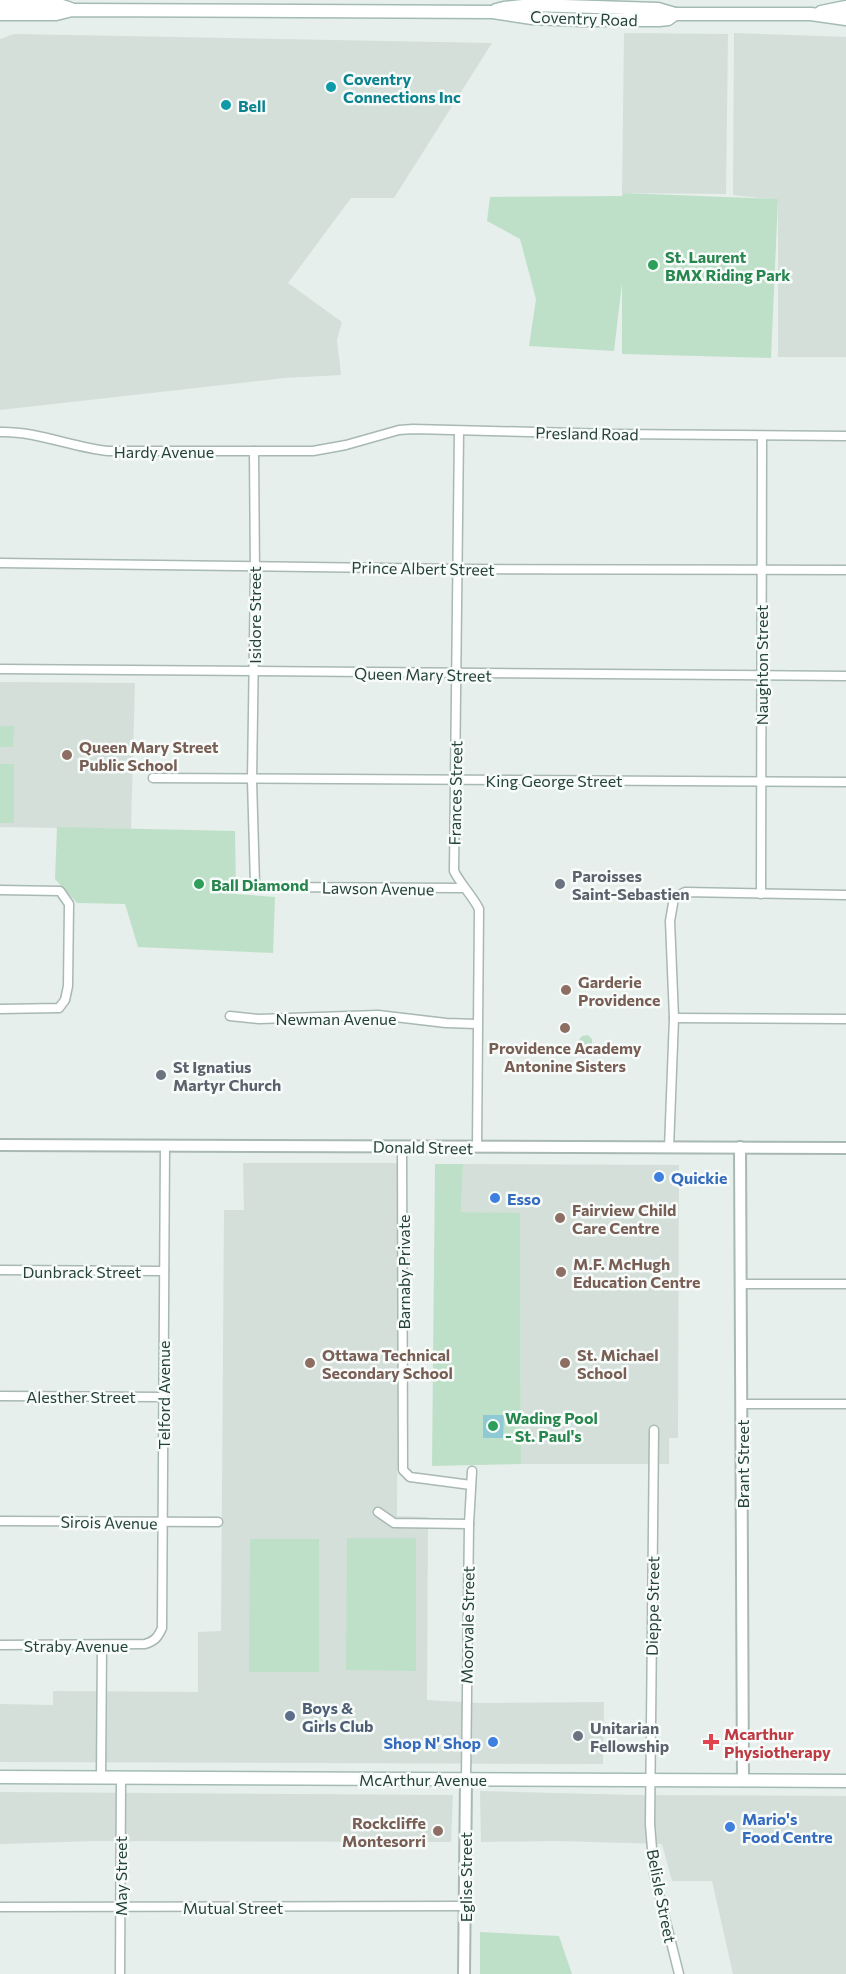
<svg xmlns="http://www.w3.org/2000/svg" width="846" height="1974" font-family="Commissioner,sans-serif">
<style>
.built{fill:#d4dfda}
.green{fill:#bfe0c8}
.water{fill:#8ec9d4}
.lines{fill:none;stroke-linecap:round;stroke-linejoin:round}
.minor-casing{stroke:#a8b8b2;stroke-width:11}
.tertiary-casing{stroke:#a8b8b2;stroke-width:14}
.secondary-casing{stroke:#a4bbb3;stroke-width:15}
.minor{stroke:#fff;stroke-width:8}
.tertiary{stroke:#fff;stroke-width:10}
.secondary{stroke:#fff;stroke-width:12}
.culture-dot{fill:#0f9aa8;stroke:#f7fbf9;stroke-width:2}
.leisure-dot{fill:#2e9e5b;stroke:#f7fbf9;stroke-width:2}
.education-dot{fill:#8d6e63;stroke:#f7fbf9;stroke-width:2}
.worship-dot{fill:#6b7280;stroke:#f7fbf9;stroke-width:2}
.shop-dot{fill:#3f7fe0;stroke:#f7fbf9;stroke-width:2}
.service-dot{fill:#5c6f8a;stroke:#f7fbf9;stroke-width:2}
.health-dot{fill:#e0444e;stroke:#f7fbf9;stroke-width:2}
.labels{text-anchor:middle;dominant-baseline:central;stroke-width:5;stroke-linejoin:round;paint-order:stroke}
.street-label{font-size:16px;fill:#24423a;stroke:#f7fbf9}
.culture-label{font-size:16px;font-weight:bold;fill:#0d838f;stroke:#f7fbf9;text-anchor:start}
.leisure-label{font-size:16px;font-weight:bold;fill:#27864d;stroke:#f7fbf9;text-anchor:start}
.education-label{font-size:16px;font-weight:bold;fill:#785e54;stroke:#f7fbf9;text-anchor:start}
.worship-label{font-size:16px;font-weight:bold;fill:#5b616d;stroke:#f7fbf9;text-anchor:start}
.shop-label{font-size:16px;font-weight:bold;fill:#366cbe;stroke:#f7fbf9;text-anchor:start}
.service-label{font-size:16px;font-weight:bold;fill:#4e5e75;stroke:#f7fbf9;text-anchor:start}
.health-label{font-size:16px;font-weight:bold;fill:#be3a42;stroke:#f7fbf9;text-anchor:start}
</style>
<rect width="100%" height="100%" fill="#e6efeb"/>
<!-- built -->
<g class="built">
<path d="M624 33 728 34 726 194 622 193Z"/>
<path d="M734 33 846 37V357H778V200L733 195Z"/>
<path d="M14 34 492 43 394 198H351L288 283 342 322 337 340 341 375 284 378 0 410V39Z"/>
<path d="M0 682 135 683 131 829 0 827Z"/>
<path d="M243 1163H399L397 1516 428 1517 427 1700 478 1703 604 1702 603 1764 0 1762V1704L53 1705V1691L198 1692V1632L221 1631 224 1210H244Z"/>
<path d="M463 1164 679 1165 678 1438H669V1464H521L520 1214 461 1212Z"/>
<path d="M480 1791 636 1795 846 1796V1974H733L712 1881H672L662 1844 557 1841 481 1842Z"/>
<path d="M0 1792 453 1795 451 1842 98 1841 0 1844Z"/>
</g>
<!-- green -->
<g class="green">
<path d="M623 193 778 199 771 358 622 354V283L614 351 529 346 536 299 520 239 487 221 490 197 622 196Z"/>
<path d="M0 726H14L13 747H0Z"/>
<rect x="0" y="764" width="14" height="59"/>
<path d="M57 827 235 831 236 894 275 897 273 953 138 947 125 904 77 903 55 879Z"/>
<path d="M588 1035 592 1039V1049H579V1040L582 1036Z"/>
<path d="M435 1164H463L461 1212 520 1213 521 1464 432 1466Z"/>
<path d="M347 1538H416V1671L346 1670Z"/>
<path d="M250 1539H319V1672H249Z"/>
<path d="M480 1932 559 1936 572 1974H480Z"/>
</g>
<!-- water -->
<path class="water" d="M483 1415H504L503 1438H483Z"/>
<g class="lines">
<!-- minor casing -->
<g class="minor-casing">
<g id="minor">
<path d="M459 431 454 871C461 885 472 895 479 909L477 1147"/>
<path d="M0 432C37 431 71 447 108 451H313L346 445 399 430 413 429 613 434 846 436"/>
<path d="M254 451 255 576 252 780 255 884 259 887 463 888"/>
<path d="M0 563 458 569 846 570"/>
<path d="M0 669 846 676"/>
<path d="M153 778 846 782"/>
<path d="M0 890 60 891 69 904 68 986 65 1000 59 1008 0 1009"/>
<path d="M761 894 762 436"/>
<path d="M230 1016 259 1019 378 1015 446 1023 477 1024"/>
<path d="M674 1018 846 1019"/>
<path d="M402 1147 403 1470 410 1477 471 1485"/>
<path d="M669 1148 674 1018 670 921 674 898 685 892 846 895"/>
<path d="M0 1270 164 1271"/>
<path d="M740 1284H846"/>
<path d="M0 1396 163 1397"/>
<path d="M742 1404H846"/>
<path d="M654 1430 650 1824 654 1874 679 1974"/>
<path d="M378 1512 394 1523 469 1524"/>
<path d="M0 1521 218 1522"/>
<path d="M0 1645 145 1644C155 1641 158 1637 162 1628L165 1145"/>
<path d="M101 1778 102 1645"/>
<path d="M466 1779 469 1524 472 1471"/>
<path d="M0 1907 466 1906"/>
<path d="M120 1974 121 1778"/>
</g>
</g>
<!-- tertiary casing -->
<g class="tertiary-casing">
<g id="tertiary">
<path d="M0 1145 846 1148"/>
<path d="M740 1147 743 1781"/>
<path d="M464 1974 466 1779"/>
</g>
</g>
<!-- secondary casing -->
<g class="secondary-casing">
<g id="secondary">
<path d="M0 4H56L71 9"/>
<path d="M496 10 504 8 532 5 658 9 675 14H811L846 19"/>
<path d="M821 12 846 7"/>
<path d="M0 14H56L72 10 493 12 532 18 582 20H659L668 19 675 14"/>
<path d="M0 1777 846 1781"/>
</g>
</g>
<!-- minor -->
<use href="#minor" class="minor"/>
<!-- tertiary -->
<use href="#tertiary" class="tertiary"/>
<!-- secondary -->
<use href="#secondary" class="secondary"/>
</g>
<!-- markers -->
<g class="culture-dot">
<circle cx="331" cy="87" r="6"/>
<circle cx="226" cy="105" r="6"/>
</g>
<g class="leisure-dot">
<circle cx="653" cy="265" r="6"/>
<circle cx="199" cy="884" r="6"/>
<circle cx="493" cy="1426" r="6"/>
</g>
<g class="education-dot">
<circle cx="67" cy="755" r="6"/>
<circle cx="566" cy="990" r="6"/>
<circle cx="565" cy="1028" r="6"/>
<circle cx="560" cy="1218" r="6"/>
<circle cx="561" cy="1272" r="6"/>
<circle cx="310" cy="1363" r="6"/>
<circle cx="565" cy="1363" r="6"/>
<circle cx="438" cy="1831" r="6"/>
</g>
<g class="worship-dot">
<circle cx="560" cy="884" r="6"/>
<circle cx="161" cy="1075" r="6"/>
<circle cx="578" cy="1736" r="6"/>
</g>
<g class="shop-dot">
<circle cx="659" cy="1177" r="6"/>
<circle cx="495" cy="1198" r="6"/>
<circle cx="493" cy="1742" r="6"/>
<circle cx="730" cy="1827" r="6"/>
</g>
<circle class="service-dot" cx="290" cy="1716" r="6"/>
<path class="health-dot" d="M708 1733h6v6h6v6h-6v6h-6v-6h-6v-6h6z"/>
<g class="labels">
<!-- street labels -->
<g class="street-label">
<text transform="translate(584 18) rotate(2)">Coventry Road</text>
<text transform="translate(587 433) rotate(1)">Presland Road</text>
<text x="164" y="451">Hardy Avenue</text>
<text transform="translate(423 568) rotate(1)">Prince Albert Street</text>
<text transform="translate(254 615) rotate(-90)">Isidore Street</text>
<text transform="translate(761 665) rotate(-90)">Naughton Street</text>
<text transform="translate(423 674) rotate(1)">Queen Mary Street</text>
<text x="554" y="780">King George Street</text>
<text transform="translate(455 793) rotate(-89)">Frances Street</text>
<text transform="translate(378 888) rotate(1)">Lawson Avenue</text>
<text x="336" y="1018">Newman Avenue</text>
<text transform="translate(423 1147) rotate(1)">Donald Street</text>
<text x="82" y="1271">Dunbrack Street</text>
<text transform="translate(403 1272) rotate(-90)">Barnaby Private</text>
<text transform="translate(163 1395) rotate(-90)">Telford Avenue</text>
<text x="81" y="1396">Alesther Street</text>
<text transform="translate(742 1464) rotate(-90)">Brant Street</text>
<text transform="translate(109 1522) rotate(1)">Sirois Avenue</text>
<text transform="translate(652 1606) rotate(-89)">Dieppe Street</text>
<text transform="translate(467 1625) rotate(-89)">Moorvale Street</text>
<text x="76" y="1645">Straby Avenue</text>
<text x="423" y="1779">McArthur Avenue</text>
<text transform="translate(120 1876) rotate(-90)">May Street</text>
<text transform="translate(465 1877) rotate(-90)">Eglise Street</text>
<text transform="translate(662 1896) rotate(79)">Belisle Street</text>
<text x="233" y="1907">Mutual Street</text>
</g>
<!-- culture labels -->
<g class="culture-label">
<text x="343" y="78">Coventry<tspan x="343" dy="18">Connections Inc</tspan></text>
<text x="238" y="105">Bell</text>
</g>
<!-- leisure labels -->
<g class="leisure-label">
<text x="665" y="256">St. Laurent<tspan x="665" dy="18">BMX Riding Park</tspan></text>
<text x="211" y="884">Ball Diamond</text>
<text x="505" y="1417">Wading Pool<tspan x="505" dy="18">- St. Paul's</tspan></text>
</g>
<!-- education labels -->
<g class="education-label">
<text x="79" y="746">Queen Mary Street<tspan x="79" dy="18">Public School</tspan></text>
<text x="578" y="981">Garderie<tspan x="578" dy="18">Providence</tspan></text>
<text x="565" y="1047" text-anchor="middle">Providence Academy<tspan x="565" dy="18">Antonine Sisters</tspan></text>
<text x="572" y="1209">Fairview Child<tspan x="572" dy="18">Care Centre</tspan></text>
<text x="573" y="1263">M.F. McHugh<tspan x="573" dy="18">Education Centre</tspan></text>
<text x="322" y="1354">Ottawa Technical<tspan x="322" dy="18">Secondary School</tspan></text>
<text x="577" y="1354">St. Michael<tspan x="577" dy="18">School</tspan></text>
<text x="426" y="1822" text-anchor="end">Rockcliffe<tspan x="426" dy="18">Montesorri</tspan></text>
</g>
<!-- worship labels -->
<g class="worship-label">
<text x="572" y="875">Paroisses<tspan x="572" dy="18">Saint-Sebastien</tspan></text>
<text x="173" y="1066">St Ignatius<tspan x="173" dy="18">Martyr Church</tspan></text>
<text x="590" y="1727">Unitarian<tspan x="590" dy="18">Fellowship</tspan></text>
</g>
<!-- shop labels -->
<g class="shop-label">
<text x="671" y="1177">Quickie</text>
<text x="507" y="1198">Esso</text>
<text x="481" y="1742" text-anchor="end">Shop N' Shop</text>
<text x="742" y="1818">Mario's<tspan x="742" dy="18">Food Centre</tspan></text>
</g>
<!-- service labels -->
<g class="service-label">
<text x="302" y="1707">Boys &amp;<tspan x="302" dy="18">Girls Club</tspan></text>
</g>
<!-- health labels -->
<g class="health-label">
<text x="724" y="1733">Mcarthur<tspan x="724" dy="18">Physiotherapy</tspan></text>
</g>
</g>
</svg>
